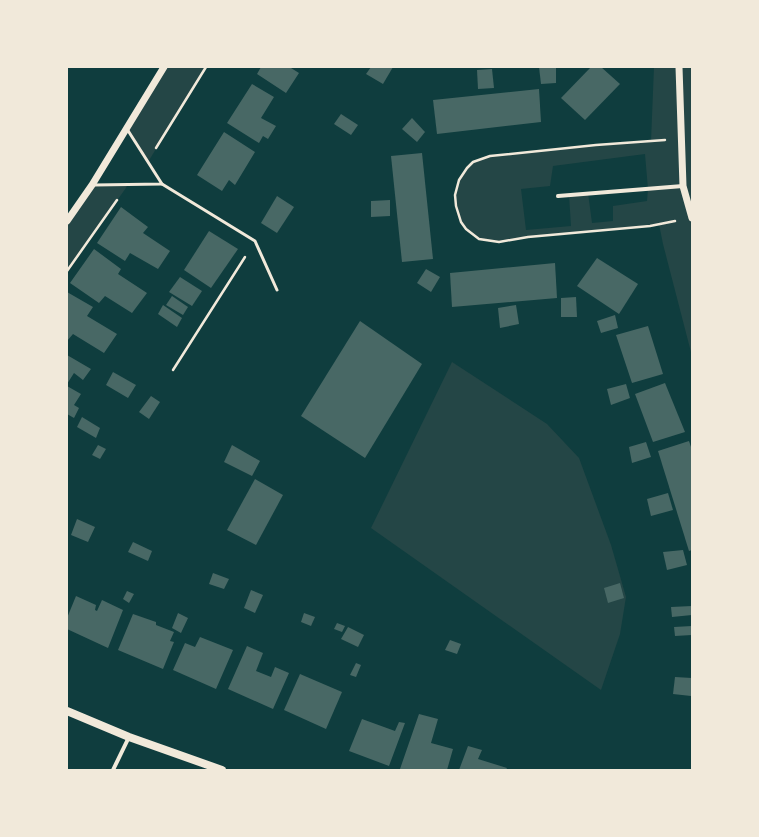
<svg xmlns="http://www.w3.org/2000/svg" width="759" height="837" font-family="'Asap Condensed',sans-serif">
<style>
.green{fill:#244646;fill-rule:evenodd}
.building{fill:#486865}
.lines{fill:none;stroke-linecap:round;stroke-linejoin:round}
.path{stroke:#f1e9da;stroke-width:2.5}
.service{stroke:#f1e9da;stroke-width:3}
.minor{stroke:#f1e9da;stroke-width:4}
.tertiary{stroke:#f1e9da;stroke-width:7}
.secondary{stroke:#f1e9da;stroke-width:8}
</style>
<rect width="100%" height="100%" fill="#0f3d3e"/>
<!-- green -->
<g class="green">
<path d="M164 67H206L148 162 127 129Z"/>
<path d="M654 67H692V356L663 244 659 224 528 237 499 242 479 239 466 229 461 222 455 195 459 180 473 162 490 156 651 141ZM645 154 648 189 647 201 613 206V221L592 223 588 193 569 195 571 226 526 230 521 189 550 186 553 166Z"/>
<path d="M92 185H128L67 271V221Z"/>
<path d="M452 362 547 424 579 458 611 545 626 597 620 634 601 690 371 528Z"/>
</g>
<!-- building -->
<g class="building">
<path d="M261 67H292L291 68 299 73 286 93 257 74Z"/>
<path d="M371 67H393L383 84 366 74Z"/>
<path d="M539 67H556V83L541 84Z"/>
<path d="M591 67H601L620 84 585 120 561 98Z"/>
<path d="M492 69 494 88 478 89 477 70Z"/>
<path d="M252 84 274 97 261 118 276 126 268 139 263 136 259 143 227 123Z"/>
<path d="M539 89 541 122 437 134 433 100Z"/>
<path d="M341 114 358 125 351 135 334 124Z"/>
<path d="M412 118 425 132 417 142 402 129Z"/>
<path d="M224 132 255 152 235 185 229 180 222 191 197 175Z"/>
<path d="M422 153 433 259 402 262 391 156Z"/>
<path d="M277 196 294 207 277 233 261 223Z"/>
<path d="M390 200V216L371 217V201Z"/>
<path d="M121 207 148 227 143 233 170 251 158 269 130 253 125 261 97 243Z"/>
<path d="M209 231 238 249 211 288 184 270Z"/>
<path d="M94 249 121 269 118 274 147 293 132 313 105 296 99 303 70 283Z"/>
<path d="M597 258 638 284 619 314 577 286Z"/>
<path d="M555 263 557 298 452 307 450 273Z"/>
<path d="M426 269 440 277 431 292 417 283Z"/>
<path d="M180 277 202 291 192 306 169 292Z"/>
<path d="M67 292 93 307 87 316 117 334 104 353 73 334 67 341Z"/>
<path d="M172 296 188 307 183 315 166 305Z"/>
<path d="M576 297 577 317H561V298Z"/>
<path d="M163 305 182 318 177 327 158 314Z"/>
<path d="M516 305 519 324 500 328 498 308Z"/>
<path d="M615 315 618 328 601 333 597 321Z"/>
<path d="M360 321 422 364 365 458 301 416Z"/>
<path d="M648 326 663 374 632 383 616 335Z"/>
<path d="M67 355 91 369 83 380 74 373 67 384Z"/>
<path d="M113 372 136 385 128 398 106 385Z"/>
<path d="M665 383 685 432 653 442 635 394Z"/>
<path d="M626 384 630 398 611 405 607 389Z"/>
<path d="M67 386 81 394 74 405 79 408 74 418 67 414Z"/>
<path d="M151 396 160 402 149 419 139 412Z"/>
<path d="M82 417 100 428 96 438 77 427Z"/>
<path d="M689 441 692 450V550L689 551 658 451Z"/>
<path d="M646 442 651 457 632 463 629 447Z"/>
<path d="M98 445 106 449 100 459 92 455Z"/>
<path d="M232 445 260 461 252 476 224 462Z"/>
<path d="M255 479 283 495 256 545 227 530Z"/>
<path d="M668 493 673 510 651 516 647 499Z"/>
<path d="M77 519 95 527 88 542 71 535Z"/>
<path d="M133 542 152 551 148 561 128 552Z"/>
<path d="M683 550 687 565 667 570 663 552Z"/>
<path d="M213 573 229 579 224 589 209 584Z"/>
<path d="M620 583 624 598 608 603 604 588Z"/>
<path d="M251 590 263 595 255 613 244 608Z"/>
<path d="M127 591 134 594 129 603 123 599Z"/>
<path d="M76 596 96 605 95 610 97 611 102 600 123 610 108 648 67 629V618Z"/>
<path d="M692 606V615L672 617 671 607Z"/>
<path d="M178 613 188 618 181 633 172 628Z"/>
<path d="M304 613 315 617 311 626 301 622Z"/>
<path d="M133 614 156 622V625L174 632 170 641 174 642 163 669 118 650Z"/>
<path d="M337 623 345 626 342 632 334 629Z"/>
<path d="M692 626V635L675 636 674 627Z"/>
<path d="M348 627 364 635 358 647 341 639Z"/>
<path d="M200 637 233 650 216 689 173 670 185 643 195 647Z"/>
<path d="M450 640 461 644 457 654 445 650Z"/>
<path d="M247 646 263 653 256 671 271 677 275 667 289 673 273 709 228 689Z"/>
<path d="M356 663 361 665 356 677 350 675Z"/>
<path d="M300 674 342 692 326 729 284 710Z"/>
<path d="M675 677 692 678 691 696 673 694Z"/>
<path d="M419 714 438 719 431 743 453 749 447 770H403L400 769Z"/>
<path d="M362 719 395 731 399 722 405 723 389 766 349 751Z"/>
<path d="M468 746 482 750 478 759 507 768 506 770H459Z"/>
</g>
<g class="lines">
<!-- path -->
<g class="path">
<path d="M665 140 596 145 490 156 473 162 467 168 459 180 455 195 456 206 461 222 466 229 479 239 499 242 528 237 650 226 675 221"/>
<path d="M156 148 206 67"/>
<path d="M67 271 117 200"/>
<path d="M173 370 245 257"/>
</g>
<!-- service -->
<g class="service">
<path d="M162 184 255 241 277 290"/>
<path d="M94 185 162 184 127 129"/>
</g>
<!-- minor -->
<g class="minor">
<path d="M558 196 683 186"/>
<path d="M113 770 129 737"/>
</g>
<!-- tertiary -->
<g class="tertiary">
<path d="M679 67 683 186 692 218"/>
<path d="M67 221 92 185 164 67"/>
</g>
<!-- secondary -->
<path class="secondary" d="M67 711 129 737 222 770"/>
</g>
<!-- border -->
<rect width="759" height="837" fill="none" stroke="#f1e9da" stroke-width="136"/>
</svg>
